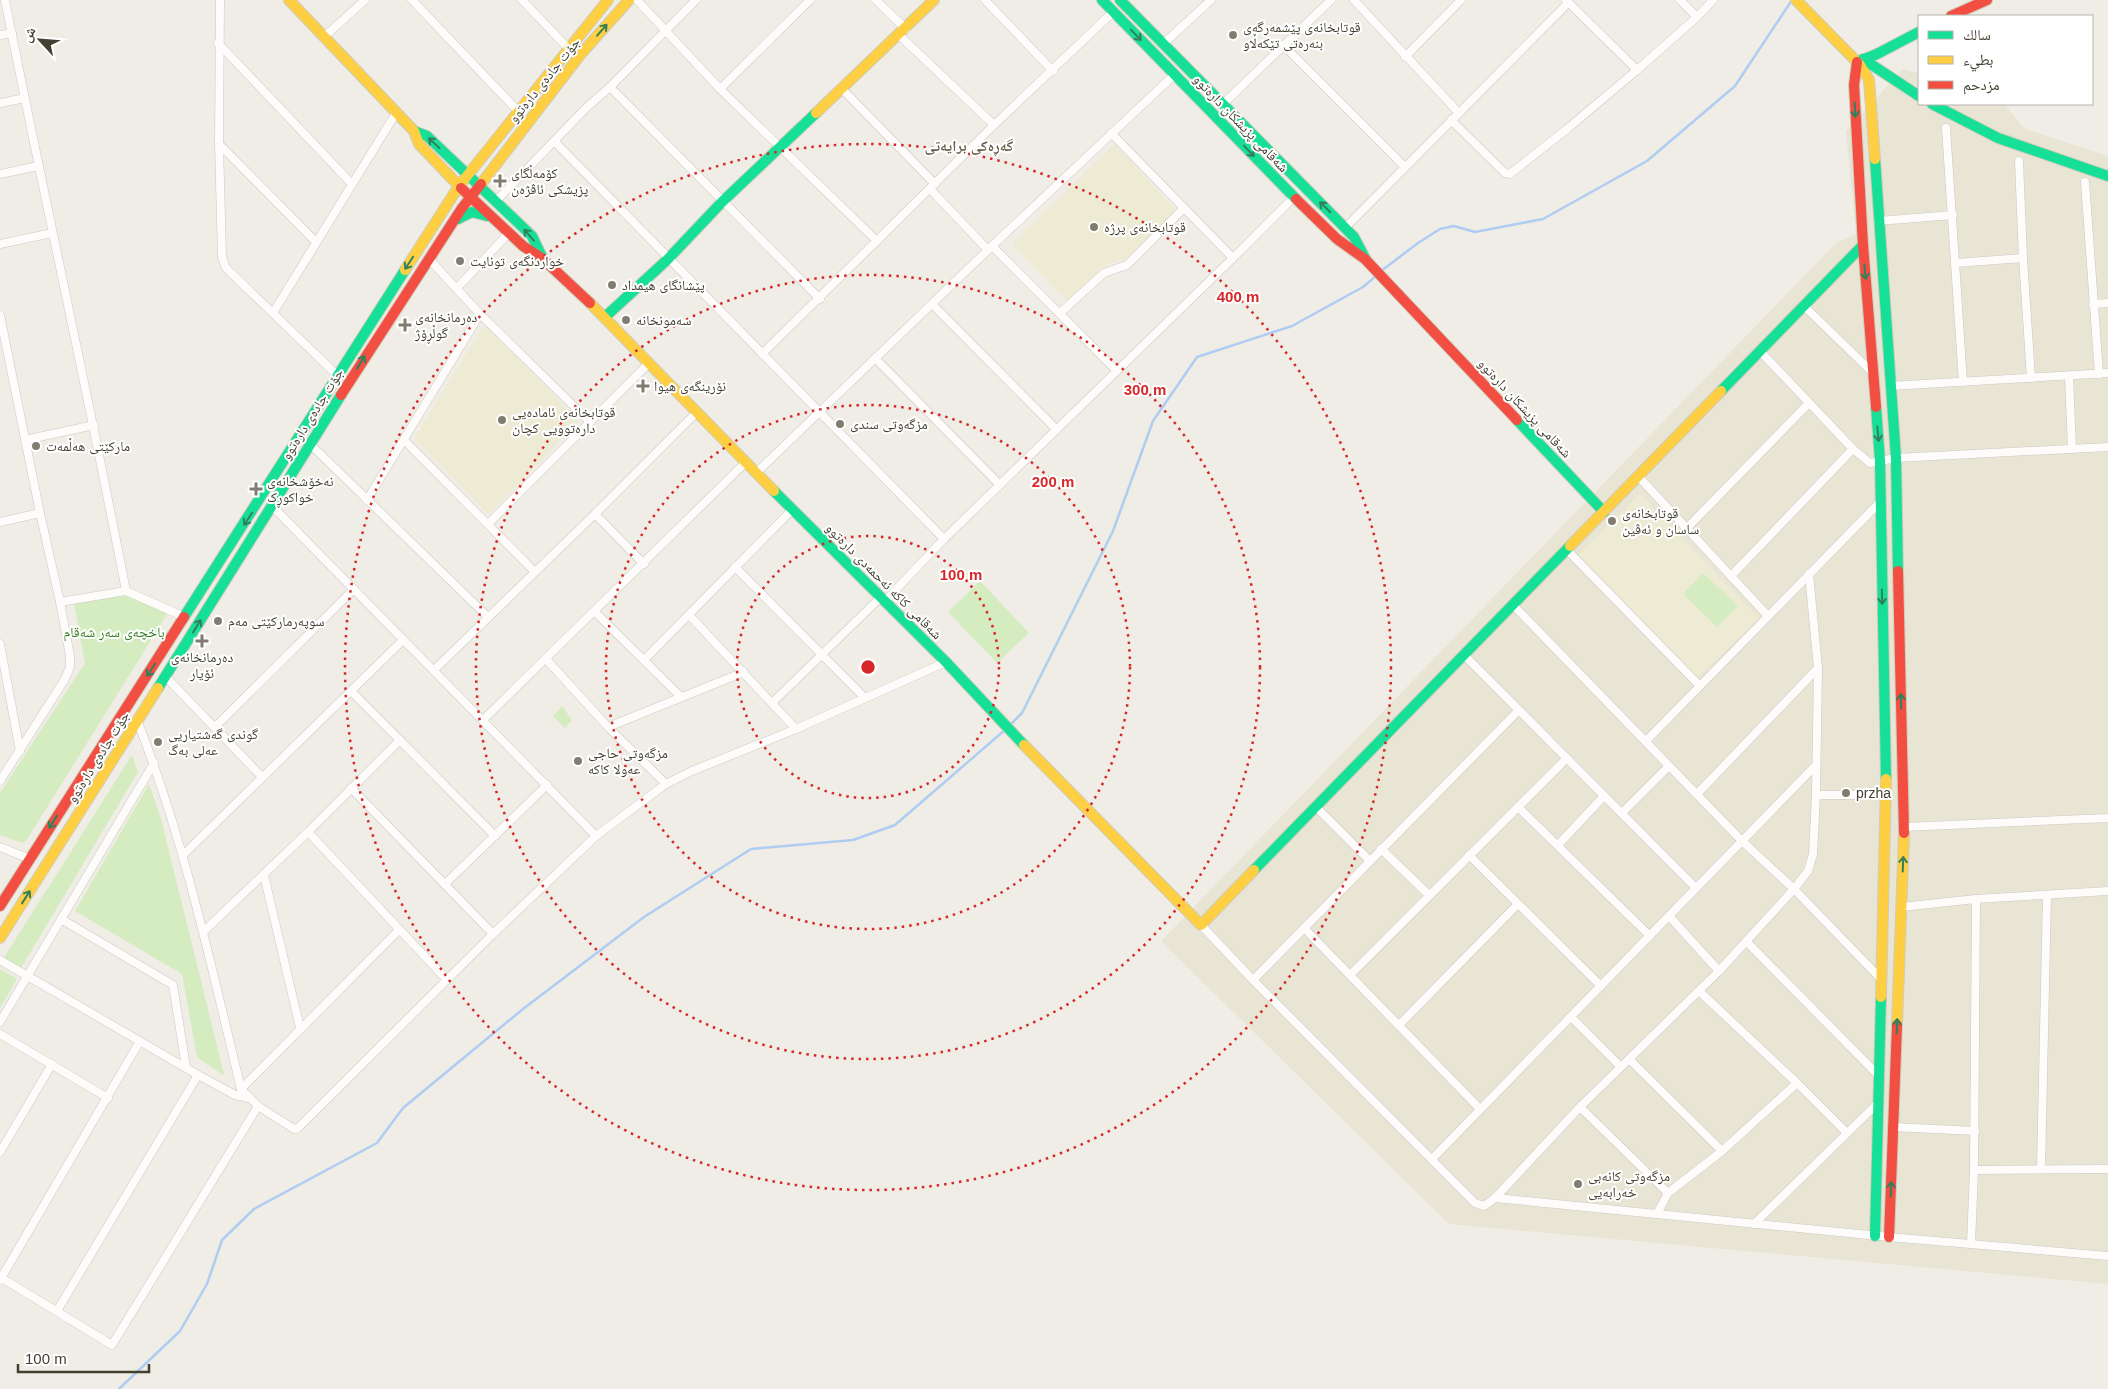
<svg xmlns="http://www.w3.org/2000/svg" width="2108" height="1389" font-family="Helvetica,'Noto Naskh Arabic',sans-serif">
<style>
.residential{fill:#e8e5d5}
.education{fill:#eeebd5}
.green{fill:#d5ecc1}
.lines{fill:none;stroke-linecap:round;stroke-linejoin:round}
.stream{stroke:#afccf2;stroke-width:2.5}
.street-casing{stroke:#cbc9c1;stroke-width:9}
.fast-casing{stroke:#cfccbb;stroke-width:12}
.slow-casing{stroke:#cfccbb;stroke-width:12}
.jam-casing{stroke:#cfccbb;stroke-width:12}
.street{stroke:#fdfcfb;stroke-width:8}
.fast{stroke:#16e098;stroke-width:10}
.slow{stroke:#ffcf43;stroke-width:10}
.jam{stroke:#f24e42;stroke-width:10}
.oneway{stroke:#32805a}
.ring{fill:none;stroke:#d62828;stroke-width:2.5;stroke-dasharray:2.5 5}
.poi-dot{fill:#807d70;stroke:#fff;stroke-width:2}
.labels{text-anchor:middle;dominant-baseline:central;stroke-width:4;stroke-linejoin:round;paint-order:stroke}
.poi-label{font-size:14px;fill:#444031;stroke:#fff;text-anchor:start}
.street-label{font-size:14px;fill:#444031;stroke:#fff}
.park-label{font-size:14px;fill:#327b1f;stroke:#fff}
.neighbourhood-label{font-size:15px;font-weight:bold;fill:#686047;stroke:#fff}
.centre{fill:#d62828;stroke:#fff;stroke-width:2.5}
.ring-label{font-size:15px;text-anchor:middle;font-weight:bold;fill:#d62828;stroke:#fff;stroke-width:4;stroke-linejoin:round;paint-order:stroke}
</style>
<rect width="100%" height="100%" fill="#efede5"/>
<!-- residential -->
<path class="residential" d="M1903 69 1919 73V104H2004L2025 129 2108 156V1284L1449 1224 1161 941 1836 243 1856 234 1846 131Z"/>
<!-- education -->
<g class="education">
<path d="M1114 144 1176 210 1126 259 1106 265 1068 302 1012 244Z"/>
<path d="M483 327 489 329 579 421 490 513 486 512 416 440 415 437Z"/>
<path d="M1640 494 1759 618 1696 679 1577 557Z"/>
</g>
<!-- green -->
<g class="green">
<path d="M1703 573 1738 606 1717 627 1683 594Z"/>
<path d="M980 581 1029 633 997 663 948 612Z"/>
<path d="M120 594 169 611 26 841 22 843 0 835V793L85 663 74 604Z"/>
<path d="M562 706 572 720 565 728 553 716Z"/>
<path d="M132 755 138 772 21 968 5 958V956Z"/>
<path d="M149 784 161 819 224 1074 223 1075 197 1057 182 974 75 911Z"/>
<path d="M0 969 17 979 0 1008Z"/>
</g>
<g class="lines">
<!-- stream -->
<g class="stream">
<path d="M1381 271 1418 243 1440 229 1454 226 1475 232 1543 219 1647 161 1735 86 1792 0"/>
<path d="M1010 725 1022 713 1113 531 1153 421 1197 357 1292 326 1363 287 1377 275"/>
<path d="M119 1389 180 1331 207 1284 222 1240 254 1209 377 1143 403 1108 523 1009 644 917 751 849 853 840 895 825 1006 729"/>
</g>
<!-- street casing -->
<g class="street-casing">
<g id="street">
<path d="M5 0C44 197 88 393 126 591"/>
<path d="M220 0 219 144 222 257 226 268 337 375"/>
<path d="M412 0 518 111"/>
<path d="M522 0 568 48"/>
<path d="M637 0 720 89 877 241"/>
<path d="M876 0 906 29"/>
<path d="M985 0 1053 71"/>
<path d="M1354 0 1459 113"/>
<path d="M1566 0 1637 70"/>
<path d="M1680 0 1697 17"/>
<path d="M0 35 12 33"/>
<path d="M899 35 994 125"/>
<path d="M324 37 365 0"/>
<path d="M218 43 352 184"/>
<path d="M1163 44 1211 0"/>
<path d="M1283 45 1405 167"/>
<path d="M1405 57 1461 0"/>
<path d="M610 87 820 299"/>
<path d="M720 89 810 0"/>
<path d="M842 89 935 184"/>
<path d="M0 103 25 98"/>
<path d="M1223 104 1331 0"/>
<path d="M1451 120 1505 173 1510 174 1567 129 1637 70 1697 17 1713 0"/>
<path d="M1946 128 1963 382"/>
<path d="M1111 133 1233 258"/>
<path d="M555 142 944 539"/>
<path d="M219 144 316 242"/>
<path d="M2019 161 2023 258 2031 378"/>
<path d="M0 174 38 166"/>
<path d="M2085 182 2099 374"/>
<path d="M931 190 988 250"/>
<path d="M497 200 586 108 610 87 696 0"/>
<path d="M1878 221 1953 215"/>
<path d="M1345 228 1568 3"/>
<path d="M0 244 52 233"/>
<path d="M992 246 1116 370"/>
<path d="M429 259 480 314 590 422"/>
<path d="M1956 263 2023 258"/>
<path d="M457 288 509 233"/>
<path d="M932 304 1056 429"/>
<path d="M2093 304 2108 303"/>
<path d="M1804 306 1873 373"/>
<path d="M273 313 396 113"/>
<path d="M1060 313 1104 273 1127 265 1183 209"/>
<path d="M0 315 40 513 60 602 70 656V667L65 679 0 781"/>
<path d="M1760 351 1853 449 1870 463 1896 458 2108 447"/>
<path d="M762 354 994 125 1113 12"/>
<path d="M875 358 1000 485"/>
<path d="M2069 376 2072 449"/>
<path d="M1890 386 2108 373"/>
<path d="M25 440 94 425"/>
<path d="M404 440 535 572"/>
<path d="M310 444 488 617"/>
<path d="M756 473 992 246 1174 75"/>
<path d="M1638 476 1768 616"/>
<path d="M367 500 480 314"/>
<path d="M271 505 596 836"/>
<path d="M595 514 644 564"/>
<path d="M0 522 40 513"/>
<path d="M488 524 649 363"/>
<path d="M1687 528 1809 403"/>
<path d="M1567 550 1700 686"/>
<path d="M735 567 865 698"/>
<path d="M1731 576 1853 449"/>
<path d="M885 601 944 539 1233 258 1294 197"/>
<path d="M60 602 126 591 185 617"/>
<path d="M1513 605 1742 841 1794 889 1881 979"/>
<path d="M595 612 681 697"/>
<path d="M689 615 796 729"/>
<path d="M0 644 20 751"/>
<path d="M1464 655 1696 888"/>
<path d="M546 659 608 727 666 784"/>
<path d="M644 660 792 510"/>
<path d="M434 670 595 514 697 412"/>
<path d="M165 676 262 777"/>
<path d="M351 691 495 836"/>
<path d="M773 702 881 597"/>
<path d="M137 720C184 839 211 965 241 1089L258 1106 294 1129 298 1128 493 934 596 836 651 795 666 784 692 771 796 729 946 662"/>
<path d="M483 720 746 462"/>
<path d="M215 727 353 590"/>
<path d="M608 727 744 672"/>
<path d="M1646 741 1881 501"/>
<path d="M351 788 493 934"/>
<path d="M1697 794 1818 668"/>
<path d="M1816 795H1886"/>
<path d="M1316 807 1370 861"/>
<path d="M1518 807 1650 936"/>
<path d="M1622 813 1669 766"/>
<path d="M1904 827 2108 818"/>
<path d="M308 832 447 980"/>
<path d="M1558 845 1604 796"/>
<path d="M0 847 30 859"/>
<path d="M1381 849 1429 895"/>
<path d="M183 855 403 640"/>
<path d="M1469 855 1601 986"/>
<path d="M264 875 300 1028"/>
<path d="M445 884 547 785"/>
<path d="M1901 907 1976 899 2108 891"/>
<path d="M1669 916 1719 971"/>
<path d="M61 919 173 985 186 1067"/>
<path d="M1201 925 1253 980 1475 1203 1484 1206 1495 1198 1580 1107 1719 971 1794 889 1808 871 1813 854 1816 795 1818 668 1809 574"/>
<path d="M1304 928 1480 1109"/>
<path d="M203 932 308 832 400 740"/>
<path d="M1747 942 1879 1076"/>
<path d="M0 960 198 1075 235 1095 249 1098"/>
<path d="M1350 975 1567 758"/>
<path d="M1253 980 1519 710"/>
<path d="M1699 991 1797 1083 1847 1133"/>
<path d="M1571 1017 1621 1067"/>
<path d="M0 1022 154 763"/>
<path d="M1399 1025 1518 904"/>
<path d="M0 1034 108 1098"/>
<path d="M1629 1059 1722 1151"/>
<path d="M241 1089 399 930"/>
<path d="M1580 1107 1668 1193"/>
<path d="M1893 1127 1975 1131"/>
<path d="M0 1152 52 1064"/>
<path d="M1432 1159 1815 766"/>
<path d="M2041 1169 2047 895"/>
<path d="M1974 1170 2108 1169"/>
<path d="M1495 1198 1889 1237 2108 1256"/>
<path d="M1657 1214 1668 1193 1722 1151 1797 1083"/>
<path d="M1754 1224 1878 1103"/>
<path d="M1971 1244 1974 1170 1976 899"/>
<path d="M0 1277 112 1345 258 1106"/>
<path d="M0 1280 140 1041"/>
<path d="M57 1311 198 1075"/>
</g>
</g>
<!-- fast casing -->
<g class="fast-casing">
<g id="fast">
<path d="M1102 0 1296 199"/>
<path d="M1120 0 1354 237 1365 258"/>
<path d="M1863 59 1919 96"/>
<path d="M1857 62 1877 54 1919 32"/>
<path d="M1932 104 1998 138 2108 176"/>
<path d="M414 131 427 136 532 236 543 259"/>
<path d="M1875 159 1896 458 1898 571"/>
<path d="M458 219 472 212 487 216"/>
<path d="M605 317 668 259 722 202 816 113"/>
<path d="M1721 391 1863 245"/>
<path d="M1876 407 1880 461 1886 779"/>
<path d="M1517 420 1604 512"/>
<path d="M774 491 946 662 1024 745"/>
<path d="M184 617 405 270"/>
<path d="M158 688 341 395"/>
<path d="M1254 870 1570 546"/>
<path d="M1875 1236 1881 997"/>
</g>
</g>
<!-- slow casing -->
<g class="slow-casing">
<g id="slow">
<path d="M289 0 414 131 419 144 461 188"/>
<path d="M1796 0 1860 65 1869 80 1875 159"/>
<path d="M816 113 934 0"/>
<path d="M481 184 580 55 629 0"/>
<path d="M405 270 459 186 608 0"/>
<path d="M590 303 774 491"/>
<path d="M1570 546 1721 391"/>
<path d="M1024 745 1201 925 1254 870"/>
<path d="M0 938 158 688"/>
<path d="M1881 997 1886 779"/>
<path d="M1897 1025 1904 833"/>
</g>
</g>
<!-- jam casing -->
<g class="jam-casing">
<g id="jam">
<path d="M1951 16 1987 0"/>
<path d="M1857 62 1854 85 1863 245 1876 407"/>
<path d="M461 188 523 246 543 259 590 303"/>
<path d="M1296 199 1337 239 1365 259 1517 420"/>
<path d="M341 395 462 208 481 184"/>
<path d="M1898 571 1904 833"/>
<path d="M0 906 184 617"/>
<path d="M1889 1237 1897 1025"/>
</g>
</g>
<!-- street -->
<use href="#street" class="street"/>
<!-- fast -->
<use href="#fast" class="fast"/>
<!-- slow -->
<use href="#slow" class="slow"/>
<!-- jam -->
<use href="#jam" class="jam"/>
</g>
<!-- one-way arrows -->
<defs><path id="oneway-shaft" d="M-6 0H5M1.5-3L5.5 0L1.5 3" fill="none" stroke-width="1.6" stroke-linecap="round" stroke-linejoin="round" transform="scale(1.25)"/></defs>
<g class="oneway">
<use href="#oneway-shaft" transform="translate(602 30) rotate(-49)"/>
<use href="#oneway-shaft" transform="translate(1136 35) rotate(46)"/>
<use href="#oneway-shaft" transform="translate(1855 110) rotate(87)"/>
<use href="#oneway-shaft" transform="translate(434 143) rotate(-137)"/>
<use href="#oneway-shaft" transform="translate(1249 151) rotate(46)"/>
<use href="#oneway-shaft" transform="translate(1325 207) rotate(-135)"/>
<use href="#oneway-shaft" transform="translate(529 235) rotate(-131)"/>
<use href="#oneway-shaft" transform="translate(409 263) rotate(123)"/>
<use href="#oneway-shaft" transform="translate(1865 272) rotate(85)"/>
<use href="#oneway-shaft" transform="translate(361 362) rotate(-58)"/>
<use href="#oneway-shaft" transform="translate(1878 434) rotate(85)"/>
<use href="#oneway-shaft" transform="translate(248 519) rotate(123)"/>
<use href="#oneway-shaft" transform="translate(1882 597) rotate(89)"/>
<use href="#oneway-shaft" transform="translate(197 626) rotate(-58)"/>
<use href="#oneway-shaft" transform="translate(151 670) rotate(123)"/>
<use href="#oneway-shaft" transform="translate(1901 701) rotate(-91)"/>
<use href="#oneway-shaft" transform="translate(53 822) rotate(122)"/>
<use href="#oneway-shaft" transform="translate(1903 864) rotate(-88)"/>
<use href="#oneway-shaft" transform="translate(26 897) rotate(-58)"/>
<use href="#oneway-shaft" transform="translate(1897 1026) rotate(-88)"/>
<use href="#oneway-shaft" transform="translate(1891 1189) rotate(-88)"/>
</g>
<!-- distance rings -->
<g class="ring">
<circle cx="868" cy="667" r="131"/>
<circle cx="868" cy="667" r="262"/>
<circle cx="868" cy="667" r="392"/>
<circle cx="868" cy="667" r="523"/>
</g>
<!-- markers -->
<g class="poi-dot">
<circle cx="1233" cy="35" r="5"/>
<path d="M497.5 173.5h5v5h5v5h-5v5h-5v-5h-5v-5h5z"/>
<circle cx="1094" cy="227" r="5"/>
<circle cx="460" cy="261" r="5"/>
<circle cx="612" cy="285" r="5"/>
<circle cx="626" cy="320" r="5"/>
<path d="M402.5 317.5h5v5h5v5h-5v5h-5v-5h-5v-5h5z"/>
<path d="M640.5 378.5h5v5h5v5h-5v5h-5v-5h-5v-5h5z"/>
<circle cx="502" cy="420" r="5"/>
<circle cx="840" cy="424" r="5"/>
<circle cx="36" cy="446" r="5"/>
<path d="M253.5 481.5h5v5h5v5h-5v5h-5v-5h-5v-5h5z"/>
<circle cx="1612" cy="521" r="5"/>
<circle cx="218" cy="621" r="5"/>
<path d="M199.5 633.5h5v5h5v5h-5v5h-5v-5h-5v-5h5z"/>
<circle cx="158" cy="742" r="5"/>
<circle cx="578" cy="761" r="5"/>
<circle cx="1846" cy="793" r="5"/>
<circle cx="1578" cy="1184" r="5"/>
</g>
<g class="labels">
<!-- poi labels -->
<g class="poi-label">
<text x="1243" y="27">قوتابخانەی پێشمەرگەی<tspan x="1243" dy="16">بنەرەتی تێکەڵاو</tspan></text>
<text x="511" y="173">کۆمەڵگای<tspan x="511" dy="16">پزیشکی ئاڤژەن</tspan></text>
<text x="1104" y="227">قوتابخانەی پرژە</text>
<text x="470" y="261">خواردنگەی تونایت</text>
<text x="622" y="285">پێشانگای هیمداد</text>
<text x="415" y="317">دەرمانخانەی<tspan x="415" dy="16">گوڵڕۆژ</tspan></text>
<text x="636" y="320">سەمونخانە</text>
<text x="654" y="386">نۆرینگەی هیوا</text>
<text x="512" y="412">قوتابخانەی ئامادەیی<tspan x="512" dy="16">دارەتوویی کچان</tspan></text>
<text x="850" y="424">مزگەوتی سندی</text>
<text x="46" y="446">مارکێتی هەڵمەت</text>
<text x="267" y="481">نەخۆشخانەی<tspan x="267" dy="16">خواکوڕک</tspan></text>
<text x="1622" y="513">قوتابخانەی<tspan x="1622" dy="16">ساسان و ئەڤین</tspan></text>
<text x="228" y="621">سوپەرمارکێتی مەم</text>
<text x="202" y="657" text-anchor="middle">دەرمانخانەی<tspan x="202" dy="16">ئۆیار</tspan></text>
<text x="168" y="734">گوندی گەشتیاریی<tspan x="168" dy="16">عەلی بەگ</tspan></text>
<text x="588" y="753">مزگەوتی حاجی<tspan x="588" dy="16">عەولا کاکە</tspan></text>
<text x="1856" y="793">przha</text>
<text x="1588" y="1176">مزگەوتی کانەبی<tspan x="1588" dy="16">خەرابەیی</tspan></text>
</g>
<!-- street labels -->
<g class="street-label">
<text transform="translate(544 80) rotate(-51)">جۆت جادەی دارەتوو</text>
<text transform="translate(1241 123) rotate(46)">شەقامی پزیشکان دارەتوو</text>
<text transform="translate(1525 408) rotate(47)">شەقامی پزیشکان دارەتوو</text>
<text transform="translate(312 414) rotate(-58)">جۆت جادەی دارەتوو</text>
<text transform="translate(884 581) rotate(45)">شەقامی کاکە ئەحمەدی دارەتوو</text>
<text transform="translate(98 757) rotate(-58)">جۆت جادەی دارەتوو</text>
</g>
<!-- park labels -->
<g class="park-label">
<text x="114" y="632">باخچەی سەر شەقام</text>
</g>
<!-- neighbourhood labels -->
<g class="neighbourhood-label">
<text x="969" y="145">گەڕەکی برایەتی</text>
</g>
</g>
<circle cx="868" cy="667" r="8" class="centre"/>
<g class="ring-label">
<text x="1238" y="302">400 m</text>
<text x="1145" y="395">300 m</text>
<text x="1053" y="487">200 m</text>
<text x="961" y="580">100 m</text>
</g>
<!-- legend -->
<rect x="1918" y="15" width="175" height="90" fill="#ffffff" stroke="#b4b3ad"/>
<rect x="1928" y="31" width="25" height="8" fill="#16e098" stroke="#b4b3ad"/>
<text x="1963" y="40" font-size="15" fill="#444031">سالك</text>
<rect x="1928" y="56" width="25" height="8" fill="#ffcf43" stroke="#b4b3ad"/>
<text x="1963" y="65" font-size="15" fill="#444031">بطيء</text>
<rect x="1928" y="81" width="25" height="8" fill="#f24e42" stroke="#b4b3ad"/>
<text x="1963" y="90" font-size="15" fill="#444031">مزدحم</text>
<!-- north arrow -->
<g transform="translate(40 40) rotate(296)" stroke="#ffffff" stroke-width="4" paint-order="stroke">
<path d="M0-4L9 19L0 12L-9 19Z" fill="#444031"/>
<text y="-8" font-size="14" font-weight="bold" text-anchor="middle" fill="#444031">ش</text>
</g>
<!-- scale -->
<path d="M18 1364v8h131v-8" fill="none" stroke="#444031" stroke-width="2.5"/>
<text x="25" y="1364" font-size="15" fill="#444031" stroke="#ffffff" stroke-width="4" paint-order="stroke">100 m</text>
</svg>
